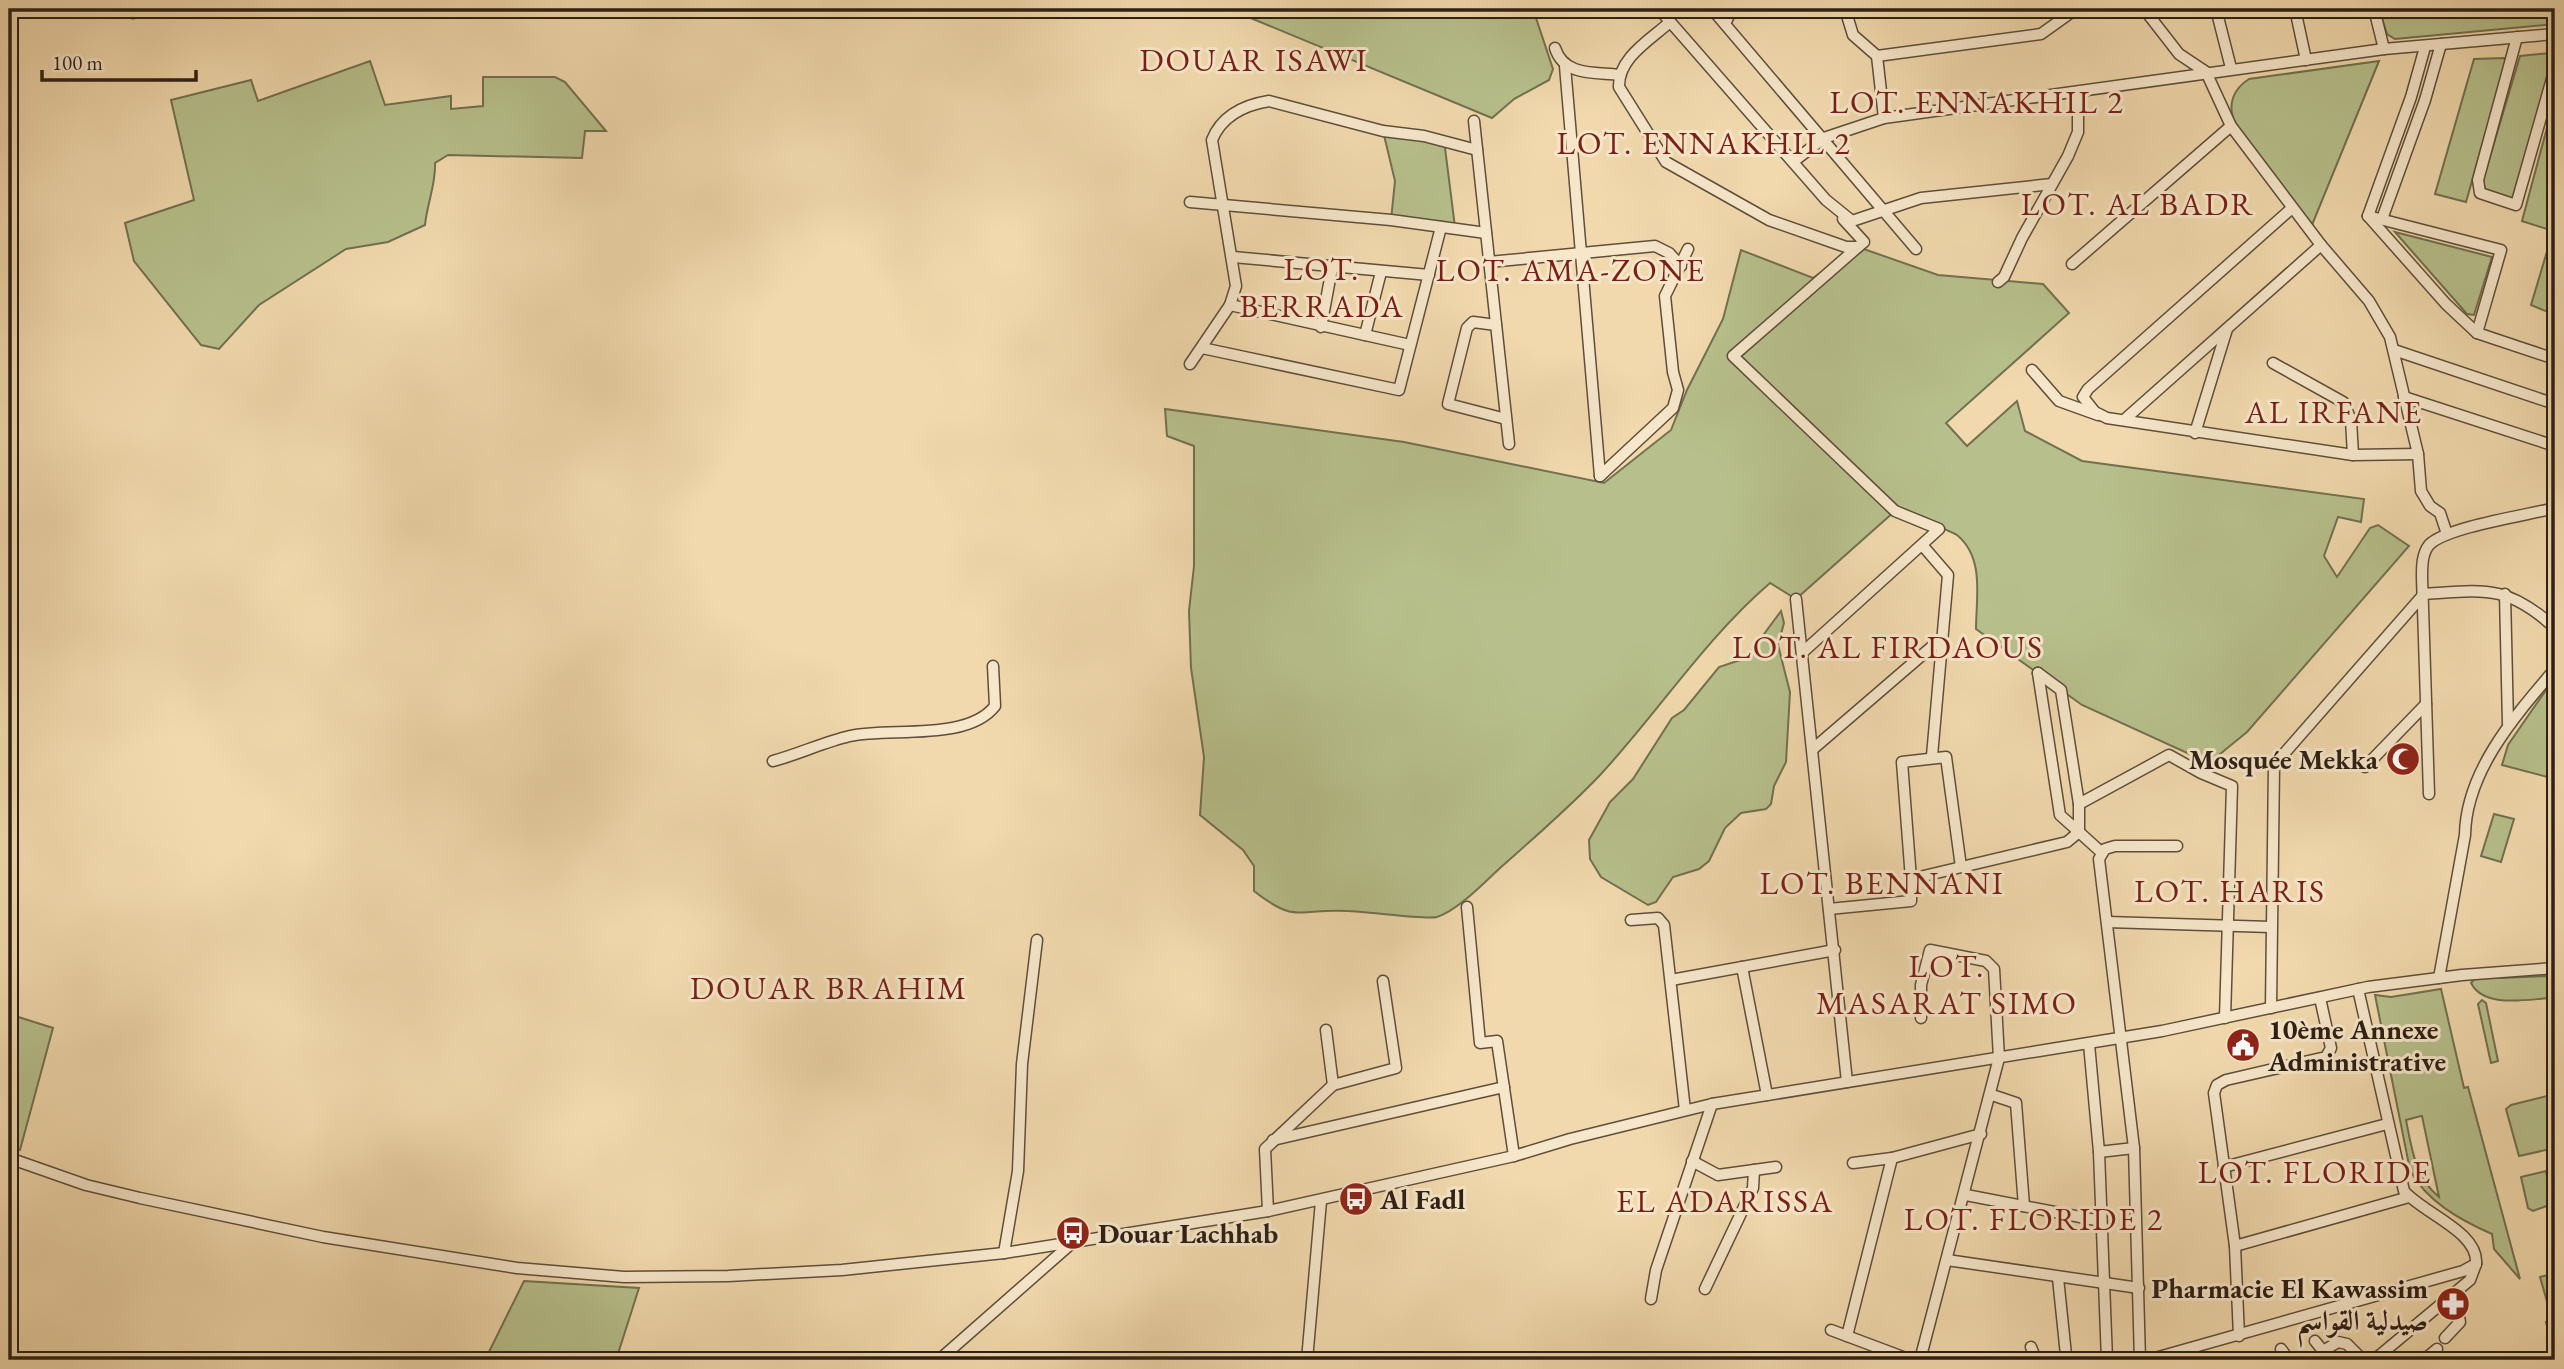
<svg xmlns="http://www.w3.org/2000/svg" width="2564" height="1369" font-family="'EB Garamond',Amiri,serif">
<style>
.green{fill:#b7c08c;stroke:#727050;stroke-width:2;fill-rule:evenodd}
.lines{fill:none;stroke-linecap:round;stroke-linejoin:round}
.minor-casing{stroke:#5e4e3b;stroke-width:13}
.minor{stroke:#f6e6ca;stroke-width:10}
.labels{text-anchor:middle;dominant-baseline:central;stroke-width:6;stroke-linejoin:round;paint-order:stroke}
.poi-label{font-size:28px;font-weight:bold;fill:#2d1f15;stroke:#f6e6ca;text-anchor:start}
.quarter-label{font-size:32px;letter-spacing:2px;fill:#7a1f14;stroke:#f6e6ca}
</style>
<rect width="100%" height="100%" fill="#f1d9ad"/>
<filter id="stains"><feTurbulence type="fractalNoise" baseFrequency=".00286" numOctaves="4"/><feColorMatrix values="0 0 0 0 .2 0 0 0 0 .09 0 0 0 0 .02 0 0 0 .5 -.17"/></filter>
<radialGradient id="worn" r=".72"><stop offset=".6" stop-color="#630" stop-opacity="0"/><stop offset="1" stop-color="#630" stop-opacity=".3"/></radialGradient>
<!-- green -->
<g class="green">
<path d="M1229 9H1533L1553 69 1549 80 1514 99 1492 118Z"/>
<path d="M2379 9H2525L2555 21V24L2395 39 2387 34Z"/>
<path d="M2549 53 2553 58 2515 196 2510 199 2485 190 2483 180 2520 56Z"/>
<path d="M2504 58 2506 62 2466 202 2435 194 2474 59Z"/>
<path d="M370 61 385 105 451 96V109L483 106V77H555L565 82 606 131H585L582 158 448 155 435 163C436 184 427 204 425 225L388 242 346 249 259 305 219 349 201 345 134 261 125 223 194 200 171 100 251 80 258 101Z"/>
<path d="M2379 61 2312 225 2235 123C2227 105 2233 89 2249 79Z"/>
<path d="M2555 98V219L2550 230 2522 221Z"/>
<path d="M1383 131 1444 140 1455 227 1391 220 1395 181Z"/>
<path d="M2395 232 2492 257 2474 315 2467 314Z"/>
<path d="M2551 238 2555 315 2531 305Z"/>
<path d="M1858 247 1938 275 2043 284 2069 313 1946 423 1967 446 2017 401 2025 431 2082 461 2364 499 2361 522 2338 517 2324 556 2337 577 2370 528 2378 525 2409 546 2247 732 2209 763 2082 705 1976 629C1976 598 1985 558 1957 535 1949 529 1908 517 1895 511L1796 599 1770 583C1705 639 1659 711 1601 774 1570 807 1535 837 1500 868 1485 882 1457 911 1437 917 1425 920 1365 911 1347 911 1299 908 1297 925 1254 891V866L1243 850 1200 815 1204 757 1191 668 1189 611 1194 566V446L1167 436 1165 409 1404 442 1604 483 1671 430 1687 390 1723 319 1741 250 1813 278Z"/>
<path d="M1781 611 1784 623 1778 645 1790 692 1786 762 1774 786 1771 804 1766 809 1741 813 1725 828 1709 861 1699 869 1673 877 1656 902 1648 905 1601 877 1590 859 1589 840 1610 802 1633 779 1672 718 1684 710 1719 667 1740 660 1750 653Z"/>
<path d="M2555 677V779L2502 765 2508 745Z"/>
<path d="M2494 814 2514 819 2501 862 2481 856Z"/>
<path d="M2478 975 2500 978 2549 976 2555 981V993L2552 998C2528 999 2484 1009 2471 983Z"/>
<path d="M2441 989 2464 1088 2468 1087 2520 1279 2494 1249 2492 1234C2460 1220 2426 1201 2410 1170L2375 995 2391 997ZM2421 1116H2422L2439 1197C2415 1177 2412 1150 2406 1120Z"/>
<path d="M2482 1000 2486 1003 2498 1061 2491 1063 2478 1004Z"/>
<path d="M9 1014 53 1028 20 1150 9 1146Z"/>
<path d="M2555 1094V1148L2519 1156 2506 1109 2511 1105Z"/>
<path d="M2546 1171 2552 1204 2533 1211 2528 1208 2521 1177Z"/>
<path d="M2555 1273V1356L2546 1322 2552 1319 2540 1277Z"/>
<path d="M524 1281 639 1288 616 1360H485Z"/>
</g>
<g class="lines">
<!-- minor casing -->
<g class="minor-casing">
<g id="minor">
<path d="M1659 9 1826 200 1852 221 1921 198 2052 184"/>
<path d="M1712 9 1916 249"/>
<path d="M1845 9 1853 35 1877 56"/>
<path d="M2216 9 2231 68"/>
<path d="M2295 9 2306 60"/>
<path d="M2374 9 2384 49"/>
<path d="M133 13 136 9"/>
<path d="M1670 22C1650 40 1618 58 1619 87L1666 162 1769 220 1846 247H1858L1864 242 1843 219"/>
<path d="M1725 24 1732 9"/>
<path d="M2517 37 2478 180 2480 193 2516 205 2555 68"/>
<path d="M1555 48C1564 76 1593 72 1619 75"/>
<path d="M1565 66 1600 476"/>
<path d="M1884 118 1877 56 2041 34 2076 9"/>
<path d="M1474 121 1509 444"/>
<path d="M1794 161 1824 138 1884 118 2384 49 2555 34"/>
<path d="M1190 202 1391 220 1486 233"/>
<path d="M2291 209 2088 389 2083 397 2095 412 2107 418 2353 455 2418 454"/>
<path d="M2368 216 2446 304 2477 333 2555 359"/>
<path d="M2368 216 2501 250 2477 333"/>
<path d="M2368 216 2411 97 2425 47"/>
<path d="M2382 219 2425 100 2441 44"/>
<path d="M2321 245 2369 301 2390 337 2418 454 2421 491 2430 506 2440 513 2447 534"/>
<path d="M1233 257 1429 275"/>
<path d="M1489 262 1655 246 1669 253 1681 266"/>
<path d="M2072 264 2231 126"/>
<path d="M1998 282 2004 277 2022 238 2068 156 2078 132V93"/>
<path d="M1230 305 1410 345"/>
<path d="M1496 325 1473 322 1467 328 1448 404 1506 419"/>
<path d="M1321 327 1332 268"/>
<path d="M1365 335 1381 272"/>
<path d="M1202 348 1399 390 1441 227"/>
<path d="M2394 350 2555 404"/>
<path d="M2273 363 2343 402 2351 420 2353 455"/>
<path d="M1190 364 1230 305 1236 286 1212 140C1222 115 1244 105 1269 101L1383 131 1424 136 1477 150"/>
<path d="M2032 370 2059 401 2098 415"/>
<path d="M2404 397 2555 446"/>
<path d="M2124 420 2321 245 2231 126 2206 72 2179 54 2144 9"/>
<path d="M2195 433 2227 329"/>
<path d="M1600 476 1673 408 1678 390 1673 372 1665 296 1688 249"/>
<path d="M1923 546 1948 575 1932 756"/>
<path d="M2505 594 2508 724"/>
<path d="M1796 599 1847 1082"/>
<path d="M1803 652 1939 529 1895 511 1733 356 1858 247"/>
<path d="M2038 673 2061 690 2079 804V832"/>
<path d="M2038 673 2060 815 2079 832"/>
<path d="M1813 749 1942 638"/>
<path d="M773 761C799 754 824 742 850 736 889 727 967 742 995 706L993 666"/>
<path d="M2365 767 2426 704"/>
<path d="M2429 794 2422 577C2422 566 2422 554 2429 545 2446 527 2528 515 2555 508"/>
<path d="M2079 804 2169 755 2201 773 2232 786 2225 1018"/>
<path d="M1911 879 1902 762 1946 757 1961 867"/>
<path d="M1467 907 1480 1043 1497 1041 1514 1156"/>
<path d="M1829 909 1911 901V879L2067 842 2079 832 2101 852"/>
<path d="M1631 920 1658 918 1664 925 1685 1110"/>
<path d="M2107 922 2271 927"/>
<path d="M1742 967 1767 1095"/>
<path d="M2439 978 2465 835C2466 771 2515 716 2555 669"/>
<path d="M1671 980 1835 950"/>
<path d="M2271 1008 2274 765 2424 594C2484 590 2507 584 2555 628"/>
<path d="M1326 1030 1333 1085 1396 1068 1383 981"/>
<path d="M2089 1044 2099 1152 2107 1360"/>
<path d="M1992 1095 2016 1103 2024 1206"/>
<path d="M1273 1140 1504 1087"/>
<path d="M2099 1152 2134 1148"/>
<path d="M9 1158 86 1185 140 1198 323 1237 517 1268 624 1277 728 1276 842 1270 1004 1253 1268 1211 1514 1156 1570 1139 1712 1104 2162 1031 2368 987 2462 975 2555 968"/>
<path d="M1692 1161 1718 1175 1776 1167"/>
<path d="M1853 1163 1892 1158 1981 1134"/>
<path d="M2224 1167 2387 1124"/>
<path d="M1966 1195 2101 1221"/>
<path d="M1268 1211 1265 1149 1333 1085"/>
<path d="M2235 1246 2409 1197"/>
<path d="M1004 1253 1018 1171 1022 1064 1037 940"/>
<path d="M1947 1260 2139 1288"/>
<path d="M2058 1278 2066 1355"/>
<path d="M1705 1289 1753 1188 1754 1170"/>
<path d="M1651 1299 1656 1270 1712 1104"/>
<path d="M1831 1330 1911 1360"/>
<path d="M1847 1336 1892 1158"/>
<path d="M2239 1336 2235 1246 2214 1093 2217 1085 2226 1080 2326 1057 2331 1048 2320 998"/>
<path d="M2445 1338 2460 1322 2454 1293"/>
<path d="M2315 1341 2323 1351 2338 1342 2347 1344 2363 1360"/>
<path d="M2031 1347 2036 1360"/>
<path d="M2281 1349 2289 1360"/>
<path d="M939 1360 1072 1243"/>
<path d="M1307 1360 1321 1201"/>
<path d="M1920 1360 1999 1058 1994 969 1986 961 1930 950 1921 985V1018"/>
<path d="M2140 1360 2134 1148 2099 859 2105 849 2115 846H2177"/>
<path d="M2148 1360 2463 1271 2476 1264C2479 1232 2424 1214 2404 1191L2358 989"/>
<path d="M2374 1360 2470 1280 2476 1264"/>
<path d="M2424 1360 2437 1349"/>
</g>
</g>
<!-- minor -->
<use href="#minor" class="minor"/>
</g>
<!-- icons -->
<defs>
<g id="mosque-disc" transform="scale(1.75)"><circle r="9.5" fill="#8f2418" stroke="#f6e6ca"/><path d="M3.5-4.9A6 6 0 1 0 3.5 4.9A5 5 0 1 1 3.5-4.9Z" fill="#fff"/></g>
<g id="civic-disc" transform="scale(1.75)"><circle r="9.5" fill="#8f2418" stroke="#f6e6ca"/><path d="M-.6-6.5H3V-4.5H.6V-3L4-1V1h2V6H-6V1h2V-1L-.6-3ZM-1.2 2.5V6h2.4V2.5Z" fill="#fff"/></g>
<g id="bus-disc" transform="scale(1.75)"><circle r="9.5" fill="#8f2418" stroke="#f6e6ca"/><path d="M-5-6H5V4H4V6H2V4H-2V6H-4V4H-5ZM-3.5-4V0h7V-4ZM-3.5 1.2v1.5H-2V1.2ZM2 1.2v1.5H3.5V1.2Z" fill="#fff"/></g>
<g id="pharmacy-disc" transform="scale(1.75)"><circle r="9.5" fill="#8f2418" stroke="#f6e6ca"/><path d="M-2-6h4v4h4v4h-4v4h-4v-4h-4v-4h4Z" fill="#fff"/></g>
</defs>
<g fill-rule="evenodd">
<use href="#mosque-disc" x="2403" y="759"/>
<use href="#civic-disc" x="2243" y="1045"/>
<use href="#bus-disc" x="1356" y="1199"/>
<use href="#bus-disc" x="1073" y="1233"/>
<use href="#pharmacy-disc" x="2453" y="1304"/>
</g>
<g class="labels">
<!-- poi labels -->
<g class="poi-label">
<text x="2378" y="759" text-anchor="end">Mosquée Mekka</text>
<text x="2268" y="1029">10ème Annexe<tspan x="2268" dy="32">Administrative</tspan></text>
<text x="1380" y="1199">Al Fadl</text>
<text x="1098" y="1233">Douar Lachhab</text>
<text x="2428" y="1288" text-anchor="end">Pharmacie El Kawassim<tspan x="2428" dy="32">صيدلية القواسم</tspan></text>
</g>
<!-- quarter labels -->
<g class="quarter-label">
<text x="1254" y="60">DOUAR ISAWI</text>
<text x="1977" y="102">LOT. ENNAKHIL 2</text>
<text x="1704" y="143">LOT. ENNAKHIL 2</text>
<text x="2138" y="204">LOT. AL BADR</text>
<text x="1322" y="269">LOT.<tspan x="1322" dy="37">BERRADA</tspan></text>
<text x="1571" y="270">LOT. AMA-ZONE</text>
<text x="2334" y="412">AL IRFANE</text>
<text x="1888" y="647">LOT. AL FIRDAOUS</text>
<text x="1882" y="883">LOT. BENNANI</text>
<text x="2230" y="891">LOT. HARIS</text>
<text x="1947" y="966">LOT.<tspan x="1947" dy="37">MASARAT SIMO</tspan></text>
<text x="829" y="988">DOUAR BRAHIM</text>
<text x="2315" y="1172">LOT. FLORIDE</text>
<text x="1725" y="1201">EL ADARISSA</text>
<text x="2034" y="1219">LOT. FLORIDE 2</text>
</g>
</g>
<!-- margin -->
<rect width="2564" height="1369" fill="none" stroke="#f1d9ad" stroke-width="35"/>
<rect x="10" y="10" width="2543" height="1348" fill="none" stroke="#2d1f15" stroke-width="3.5"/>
<rect x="18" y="18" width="2529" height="1334" fill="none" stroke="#2d1f15" stroke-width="2"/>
<!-- scale -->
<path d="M42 70v10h154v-10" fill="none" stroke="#2d1f15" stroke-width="3.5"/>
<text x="52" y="70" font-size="21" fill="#2d1f15" stroke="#f6e6ca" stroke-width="5" paint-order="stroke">100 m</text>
<rect width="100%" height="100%" filter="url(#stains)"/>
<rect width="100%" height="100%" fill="url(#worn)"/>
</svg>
